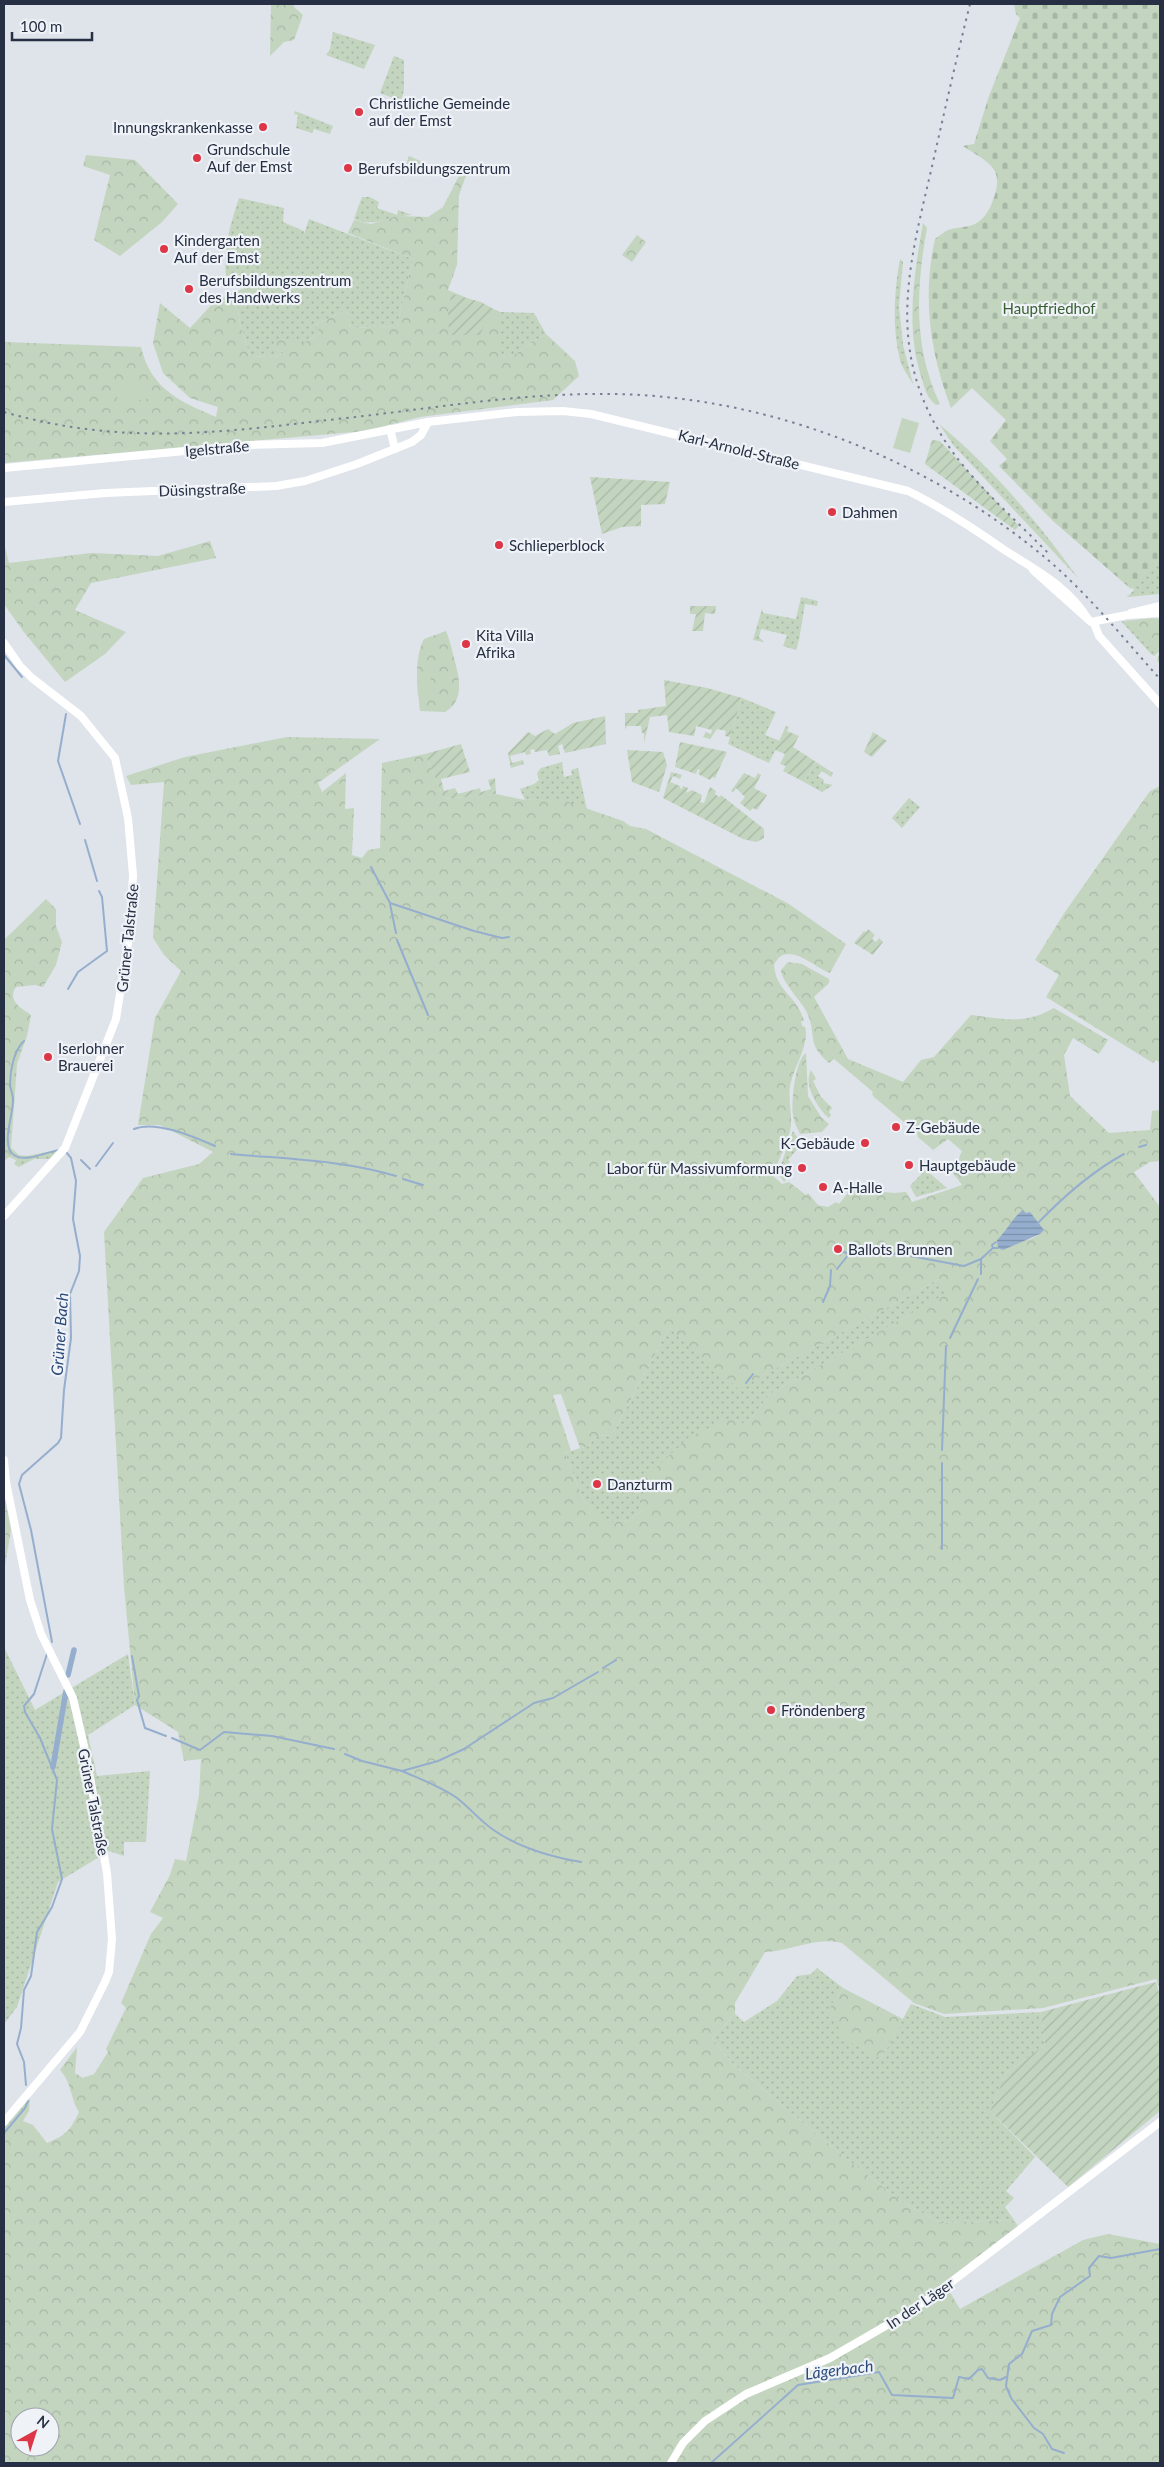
<svg xmlns="http://www.w3.org/2000/svg" width="1164" height="2467" font-family="Lato,sans-serif">
<style>
.grass{fill:url(#grass-dots)}
.forest{fill:url(#forest-crowns);fill-rule:evenodd}
.cemetery{fill:url(#cemetery-stones)}
.garden{fill:url(#garden-furrows)}
.pitch{fill:#c3d5bf}
.water{fill:url(#water-rules)}
.lines{fill:none;stroke-linecap:round;stroke-linejoin:round}
.stream{stroke:#96aece;stroke-width:2}
.canal{stroke:#96aece;stroke-width:5.5}
.secondary{stroke:#fff;stroke-width:8}
.rail{stroke:#778095;stroke-width:2;stroke-dasharray:2.5 5;stroke-linecap:butt}
.poi-dot{fill:#dd3646;stroke:#eff2f7;stroke-width:2}
.labels{text-anchor:middle;dominant-baseline:central;stroke-width:4.5;stroke-linejoin:round;paint-order:stroke}
.poi-label{font-size:15px;fill:#262f43;stroke:#eff2f7;text-anchor:start}
.park-label{font-size:15px;fill:#386032;stroke:#eff2f7}
.street-label{font-size:15px;fill:#262f43;stroke:#eff2f7}
.water-label{font-size:16px;font-style:italic;fill:#2c4b7b;stroke:#eff2f7}
</style>
<defs>
<pattern id="grass-dots" width="8" height="8" patternUnits="userSpaceOnUse" patternTransform="scale(1.25)"><rect width="8" height="8" fill="#c3d5bf"/><path d="M2 2h.1M6 6h.1" fill="none" stroke="#a7b7a5" stroke-width="1.8" stroke-linecap="round"/></pattern>
<pattern id="forest-crowns" width="20" height="18" patternUnits="userSpaceOnUse" patternTransform="scale(1.25)"><rect width="20" height="18" fill="#c3d5bf"/><path d="M2 6a3 3 0 1 1 6 0M12 15a3 3 0 1 1 6 0" fill="none" stroke="#a7b7a5"/></pattern>
<pattern id="cemetery-stones" width="16" height="16" patternUnits="userSpaceOnUse" patternTransform="scale(1.25)"><rect width="16" height="16" fill="#c3d5bf"/><path d="M2 7V4a2 2 0 0 1 4 0v3zM10 15v-3a2 2 0 0 1 4 0v3z" fill="#a7b7a5"/></pattern>
<pattern id="garden-furrows" width="10" height="10" patternUnits="userSpaceOnUse" patternTransform="scale(1.25)"><rect width="10" height="10" fill="#c3d5bf"/><path d="M-1 1l2-2M0 10L10 0M9 11l2-2" fill="none" stroke="#a7b7a5"/></pattern>
<pattern id="water-rules" width="6" height="5" patternUnits="userSpaceOnUse" patternTransform="scale(1.25)"><rect width="6" height="5" fill="#96aece"/><path d="M0 2.5h6" fill="none" stroke="#7a8ea9"/></pattern>
</defs>
<rect width="100%" height="100%" fill="#dfe3ea"/>
<!-- grass -->
<g class="grass">
<path d="M333 32 375 45 364 69 326 55 330 49Z"/>
<path d="M394 56 404 60V90L401 101 380 93Z"/>
<path d="M295 111 333 126 330 134 314 129 312 133 296 128 298 115 294 114Z"/>
<path d="M409 156 425 163 423 168 402 177Z"/>
<path d="M362 197H370L379 202 377 208 397 215 398 210 412 215C392 216 373 228 354 219Z"/>
<path d="M239 198 284 208 283 222 304 231V234L309 219 413 259 397 326 350 328 347 310 316 324 320 334 303 343 275 348 284 353 274 357 250 356 240 324 237 303 257 292 259 281 264 274 228 288C221 254 229 229 239 198Z"/>
<path d="M900 259 903 262 899 306 903 345 913 384C909 377 902 368 900 360 892 327 894 292 900 259Z"/>
<path d="M500 312 534 313 546 334 511 357 500 356Z"/>
<path d="M939 424C992 468 1038 522 1078 578L954 446Z"/>
<path d="M1160 559V594L1127 597 1134 590 1132 587Z"/>
<path d="M801 597 818 601 817 606 805 604 799 640 796 650 783 646 787 635 761 629 759 637 764 642 753 640 762 609 763 613 796 619Z"/>
<path d="M1121 621 1127 622 1160 651 1154 656 1151 654Z"/>
<path d="M742 698 776 712 765 735 780 741 769 763 728 744Z"/>
<path d="M562 762 564 777 572 775 571 770 578 768 587 810C565 801 548 799 525 800L520 789 534 784 539 780 537 773 541 768Z"/>
<path d="M816 762 833 773 831 777 822 771 818 776 824 780 823 783 833 785 822 792 804 782Z"/>
<path d="M909 798 920 807 902 828 892 818Z"/>
<path d="M793 1131 802 1144 788 1160 790 1162 781 1173 786 1180 784 1182 778 1173Z"/>
<path d="M62 1149 55 1159H34L19 1167 14 1164 19 1155 27 1156Z"/>
<path d="M925 1170 927 1171 947 1188 916 1197 910 1186Z"/>
<path d="M939 1279 948 1293 770 1394 747 1424 647 1489 644 1509 629 1520 605 1524 584 1501 565 1453 588 1446 597 1436 612 1435 669 1328 740 1388Z"/>
<path d="M4 1647 35 1710 128 1654 135 1705 88 1735 97 1776 150 1771 146 1842H124V1856L109 1851 58 1882 17 2007 4 2024Z"/>
<path d="M817 1968 843 1988 828 2010 881 2059 911 2004 945 2017 1041 2012 1045 2045 1006 2073 990 2111 1035 2157 1006 2191 1014 2198 1005 2207 1018 2226 1007 2220 941 2223 904 2203 844 2157 732 2063 712 2038 735 2014 744 2022 777 2001 797 1976 811 1974Z"/>
</g>
<!-- forest -->
<g class="forest">
<path d="M271 4H294V7L303 15 294 40 284 42 270 56Z"/>
<path d="M86 155 135 160 178 204 162 222 120 256 94 240 110 175 83 166Z"/>
<path d="M467 173 459 195 457 265 448 290 500 312V356L511 357 546 334 575 361 579 376 553 400 420 417 365 431 4 463V342L141 347C151 389 179 401 216 417L218 407 190 398 163 373 153 343 160 303 190 328 214 302 259 281 257 292 237 303 240 324 250 356 274 357 284 353 275 348 276 339 303 343 320 334 316 324 347 310 350 328 397 326 413 259 348 233 354 220 371 224 398 216 428 217 443 207 460 174Z"/>
<path d="M923 223 927 228C916 288 913 348 940 404L936 405C927 398 925 390 922 379 905 328 914 275 923 223Z"/>
<path d="M637 235 646 242 632 262 622 255Z"/>
<path d="M210 541 216 558 91 583 75 610 126 632 105 654 65 682 23 631 4 604V543L9 563 91 553 158 556Z"/>
<path d="M1153 618 1160 619V664L1157 660 1160 651 1124 621Z"/>
<path d="M446 631C449 638 451 646 453 654 458 673 467 700 445 712L420 711C418 688 413 660 424 639Z"/>
<path d="M287 737 380 739 318 783 322 792 346 773 345 809 354 808 352 855 362 858 368 850 380 848 382 763 425 754 444 799 496 794 525 800 549 799 565 801 623 821 630 826 646 829 789 904 846 944 830 973C815 968 786 938 774 965 776 992 797 995 804 1021H801L802 1026 805 1027C810 1043 795 1065 791 1082 787 1097 792 1110 791 1125 789 1143 777 1159 774 1177L782 1184 789 1182 806 1195 808 1193 818 1205 828 1207 836 1202 839 1204 848 1193 846 1191 848 1188 894 1193 906 1192 912 1202 962 1185 950 1169 956 1166 962 1151 948 1139 933 1150 918 1137 917 1133 874 1097 872 1094 873 1092 834 1059 829 1063C804 1042 819 1034 805 1009 799 999 781 980 781 970L788 962 802 964 829 979V983L814 997 848 1059 903 1082 921 1060 934 1057 971 1015C1003 1019 1025 1025 1054 1008L1108 1040 1099 1054 1073 1038 1064 1055 1070 1096 1109 1133 1150 1130 1152 1111 1160 1110V1161L1150 1162 1134 1172 1160 1207V1990L1156 1979 1043 2008 944 2014 914 2003 842 1943C817 1936 791 1951 765 1952L735 2003V2014L712 2038 732 2063 844 2157 904 2203 941 2223 1007 2220 1018 2226 944 2282 960 2309 1083 2240 1108 2234 1160 2244V2463H4V2127L30 2098 29 2111 23 2121 33 2125 47 2143C66 2135 70 2131 79 2112 70 2098 72 2083 60 2070L77 2047 75 2073 83 2078 94 2074 108 2052 106 2049 126 2008 121 2003 151 1934 163 1918 150 1912 170 1875 175 1859 186 1861 199 1795 201 1759 184 1761 178 1732 135 1705 124 1586 104 1232 143 1178 199 1164 213 1152 160 1125H138L155 1018 181 971 164 955 153 938 164 782 131 785 126 776 185 757ZM1035 1220 1044 1230C1031 1244 1014 1242 997 1240L1006 1232ZM939 1279 947 1293 770 1394 747 1424 728 1419 689 1437 641 1482 646 1489 639 1500 644 1509 629 1520 605 1523 584 1501 565 1453 588 1446 597 1436 612 1435 669 1328 739 1389ZM561 1394 580 1448 571 1451 553 1395ZM20 2417H50V2447H20Z"/>
<path d="M1160 786V1062L1156 1060 1153 1063 1046 997 1059 975 1035 960 1065 912 1150 791Z"/>
<path d="M46 899 56 909V926L62 942 56 965 43 987 35 985 16 987C7 1000 20 1008 31 1015L27 1036 17 1064 11 1148 19 1155 16 1160 9 1157 4 1161V940Z"/>
<path d="M806 1053 808 1096 821 1117 829 1124 822 1132 800 1134C797 1128 794 1122 793 1115 791 1102 795 1060 806 1053Z"/>
<path d="M811 1070 816 1079 813 1081 821 1097 832 1108 829 1112 831 1115 829 1118C817 1108 803 1084 811 1070Z"/>
<path d="M4 1493 11 1530 4 1571Z"/>
<path d="M843 1988 903 2019 881 2059 845 2039 828 2010Z"/>
</g>
<!-- cemetery -->
<path class="cemetery" d="M1014 4H1160V559L1131 589 1053 521 999 466 1007 459 990 441 1006 420 972 388 951 408C930 353 922 297 935 239 939 236 944 232 948 230 957 227 966 228 975 224 983 220 989 211 992 203 1006 168 990 164 963 146L974 144 989 96 1020 18 1016 14Z"/>
<!-- garden -->
<g class="garden">
<path d="M452 294 481 302 497 311 488 317 480 335H449L448 309Z"/>
<path d="M932 440 940 441 1019 526 1015 530 925 464Z"/>
<path d="M590 477 670 482 665 504 641 505V526L622 527 602 534Z"/>
<path d="M690 606H716L715 614 705 613 703 631H692L696 614H690Z"/>
<path d="M664 680 707 688 742 698 730 737 725 736 726 731 717 729 710 739 703 737 706 732 711 734 712 730 696 726 694 736 669 732 667 715 650 717 644 743V733H642L641 726H627L625 730V713H638V710L666 706Z"/>
<path d="M605 716 606 744 565 753 562 744 558 746 560 754 549 756 547 750 535 752 534 749 530 750 531 754 526 755 525 752 510 756 512 763 523 760 524 764 511 768 508 753 528 732 535 736 548 729 555 734 573 723Z"/>
<path d="M786 726 789 727 787 731 799 736 793 747 816 762 804 782 783 771 786 766 780 764 785 754 775 750Z"/>
<path d="M873 732 887 741 872 757 864 752Z"/>
<path d="M680 742 727 752 715 778 712 777 710 780 698 774 700 770 698 769 696 774 675 767Z"/>
<path d="M461 744 470 772 441 779 444 791 455 788 458 794 480 788 481 792 491 789 488 780 495 778 496 794 444 799 425 754Z"/>
<path d="M627 750 663 752 667 765 659 792 632 782Z"/>
<path d="M671 772 682 775 680 779 673 776 670 782 680 786 681 790 683 786 688 788 686 793 692 790 702 795 700 802 704 803 710 787 716 791 715 794 719 797 721 795 764 829V838L756 842 743 839 663 798Z"/>
<path d="M744 773 755 778 758 773 761 775 754 788 767 795 757 810 753 808 750 811 740 803 745 797 736 788 733 792 731 791Z"/>
<path d="M868 929 875 935 872 939 876 942 879 938 883 942 873 955 854 943 864 931 866 932Z"/>
<path d="M1156 1982 1160 1996V2111L1068 2187 990 2111 1006 2073 1045 2045 1041 2012Z"/>
</g>
<!-- pitch -->
<g class="pitch">
<path d="M145 382 147 399 118 403 116 386Z"/>
<path d="M902 418 919 423 910 453 893 448Z"/>
<path d="M419 676H428L431 679 433 694 430 698 422 699 418 695 417 680Z"/>
</g>
<!-- water -->
<path class="water" d="M1023 1210 1026 1213 1030 1212 1044 1230 1040 1234 1003 1250 998 1248 997 1240C1007 1231 1012 1218 1023 1210Z"/>
<g class="lines">
<!-- stream -->
<g class="stream">
<path d="M4 655 22 677"/>
<path d="M66 714 58 761 80 824"/>
<path d="M85 840 97 881"/>
<path d="M371 867 390 903 474 931 502 938 509 937"/>
<path d="M390 904 396 933"/>
<path d="M397 940 428 1015"/>
<path d="M68 989 78 972 107 951 102 897 99 891"/>
<path d="M24 1041C14 1050 10 1071 10 1084 10 1089 13 1094 13 1099 14 1113 0 1146 14 1155 25 1163 46 1152 59 1150"/>
<path d="M134 1129C156 1120 194 1137 215 1146"/>
<path d="M1139 1147 1146 1145"/>
<path d="M231 1154C286 1159 343 1160 396 1176"/>
<path d="M81 1160 90 1169"/>
<path d="M96 1166 113 1143"/>
<path d="M403 1179 423 1185"/>
<path d="M1038 1223C1064 1196 1091 1172 1124 1154"/>
<path d="M993 1248 992 1245 996 1242"/>
<path d="M838 1249 849 1254H900L964 1266 981 1259 993 1248H998"/>
<path d="M981 1259V1274"/>
<path d="M837 1269 849 1254"/>
<path d="M823 1302 830 1286 831 1270"/>
<path d="M950 1338 978 1279"/>
<path d="M746 1383 753 1374"/>
<path d="M942 1450 946 1346"/>
<path d="M942 1463V1549"/>
<path d="M52 1642 31 1530 19 1484 22 1475 58 1443 61 1438 64 1390 71 1338 70 1294 79 1271 80 1256 73 1219 76 1181 71 1158 66 1152"/>
<path d="M132 1656 139 1696 137 1700 145 1728 166 1736"/>
<path d="M603 1668 616 1660"/>
<path d="M172 1738 200 1750 224 1732 272 1736 334 1749"/>
<path d="M345 1754 362 1761 402 1771 438 1761 464 1749 534 1703 553 1698 598 1672"/>
<path d="M402 1771C420 1779 440 1786 457 1798 470 1808 481 1822 495 1831 520 1848 552 1857 581 1862"/>
<path d="M26 2085 24 2062 17 2044 21 2028 24 1990 31 1976 37 1932 52 1907 62 1879 52 1829 57 1780 40 1738 25 1712 24 1706 34 1694 47 1654"/>
<path d="M4 2133 25 2108 28 2101"/>
<path d="M1064 2453 1052 2449 1043 2434 1034 2428 1011 2398 1006 2386 1009 2364 1022 2354 1032 2331 1051 2325 1052 2314 1060 2297 1090 2276 1089 2268 1099 2256 1111 2258 1160 2249"/>
<path d="M711 2463 798 2385 879 2372 892 2395 953 2398 959 2377 969 2379 978 2370 982 2369 988 2378 1000 2380 1006 2377"/>
</g>
<!-- canal -->
<g class="canal">
<path d="M68 1675 74 1650"/>
<path d="M53 1767 66 1691"/>
</g>
<!-- secondary -->
<g class="secondary">
<path d="M390 429 395 449"/>
<path d="M4 468 249 445 322 443 428 422 517 412 563 411 591 414 908 491C941 507 973 528 1003 549 1035 570 1067 585 1088 619"/>
<path d="M4 502 105 493 276 486 305 481 357 464 412 442 421 435 428 422"/>
<path d="M1033 570 1091 622 1127 615 1160 613"/>
<path d="M1131 613 1160 606"/>
<path d="M1094 623 1099 636 1160 704"/>
<path d="M4 643 20 666 32 678 81 716 115 758 128 818 133 875 130 930 116 1019 65 1148 4 1216"/>
<path d="M4 1460 6 1482 30 1600 41 1634 73 1698 86 1755 107 1873 112 1939 109 1972 105 1982 80 2032 4 2122"/>
<path d="M671 2463 683 2443 705 2421 746 2394 830 2358 908 2313 945 2287 1160 2122"/>
</g>
<!-- rail -->
<g class="rail">
<path d="M970 4C957 56 945 109 933 162 912 254 886 337 936 426 963 475 1009 513 1048 553"/>
<path d="M4 412C126 447 223 432 346 418 429 409 513 394 597 394 758 392 925 456 1048 560 1089 595 1124 639 1160 679"/>
</g>
</g>
<!-- markers -->
<g class="poi-dot">
<circle cx="359" cy="112" r="5"/>
<circle cx="263" cy="127" r="5"/>
<circle cx="197" cy="158" r="5"/>
<circle cx="348" cy="168" r="5"/>
<circle cx="164" cy="249" r="5"/>
<circle cx="189" cy="289" r="5"/>
<circle cx="832" cy="512" r="5"/>
<circle cx="499" cy="545" r="5"/>
<circle cx="466" cy="644" r="5"/>
<circle cx="48" cy="1057" r="5"/>
<circle cx="896" cy="1127" r="5"/>
<circle cx="865" cy="1143" r="5"/>
<circle cx="909" cy="1165" r="5"/>
<circle cx="802" cy="1168" r="5"/>
<circle cx="823" cy="1187" r="5"/>
<circle cx="838" cy="1249" r="5"/>
<circle cx="597" cy="1484" r="5"/>
<circle cx="771" cy="1710" r="5"/>
</g>
<g class="labels">
<!-- poi labels -->
<g class="poi-label">
<text x="369" y="103">Christliche Gemeinde<tspan x="369" dy="17">auf der Emst</tspan></text>
<text x="253" y="127" text-anchor="end">Innungskrankenkasse</text>
<text x="207" y="149">Grundschule<tspan x="207" dy="17">Auf der Emst</tspan></text>
<text x="358" y="168">Berufsbildungszentrum</text>
<text x="174" y="240">Kindergarten<tspan x="174" dy="17">Auf der Emst</tspan></text>
<text x="199" y="280">Berufsbildungszentrum<tspan x="199" dy="17">des Handwerks</tspan></text>
<text x="842" y="512">Dahmen</text>
<text x="509" y="545">Schlieperblock</text>
<text x="476" y="635">Kita Villa<tspan x="476" dy="17">Afrika</tspan></text>
<text x="58" y="1048">Iserlohner<tspan x="58" dy="17">Brauerei</tspan></text>
<text x="906" y="1127">Z-Gebäude</text>
<text x="855" y="1143" text-anchor="end">K-Gebäude</text>
<text x="919" y="1165">Hauptgebäude</text>
<text x="792" y="1168" text-anchor="end">Labor für Massivumformung</text>
<text x="833" y="1187">A-Halle</text>
<text x="848" y="1249">Ballots Brunnen</text>
<text x="607" y="1484">Danzturm</text>
<text x="781" y="1710">Fröndenberg</text>
</g>
<!-- park labels -->
<g class="park-label">
<text x="1049" y="308">Hauptfriedhof</text>
</g>
<!-- street labels -->
<g class="street-label">
<text transform="translate(217 448) rotate(-5)">Igelstraße</text>
<text transform="translate(739 449) rotate(14)">Karl-Arnold-Straße</text>
<text transform="translate(202 489) rotate(-2)">Düsingstraße</text>
<text transform="translate(127 938) rotate(-84)">Grüner Talstraße</text>
<text transform="translate(94 1802) rotate(79)">Grüner Talstraße</text>
<text transform="translate(920 2303) rotate(-34)">In der Läger</text>
</g>
<!-- water labels -->
<g class="water-label">
<text transform="translate(59 1334) rotate(-86)">Grüner Bach</text>
<text transform="translate(839 2369) rotate(-7)">Lägerbach</text>
</g>
</g>
<!-- border -->
<rect width="1164" height="2467" fill="none" stroke="#262f43" stroke-width="10"/>
<!-- north arrow -->
<g transform="translate(35 2432) rotate(39)"><circle r="24" fill="#eff2f7" stroke="#9fa4af"/>
<path d="M0-4L9 19L0 12L-9 19Z" fill="#dd3646"/>
<text y="-8" font-size="14" font-weight="bold" text-anchor="middle" fill="#262f43">N</text>
</g>
<!-- scale -->
<path d="M12 32v8h80v-8" fill="none" stroke="#262f43" stroke-width="2.5"/>
<text x="20" y="32" font-size="15" fill="#262f43" stroke="#eff2f7" stroke-width="4" paint-order="stroke">100 m</text>
</svg>
